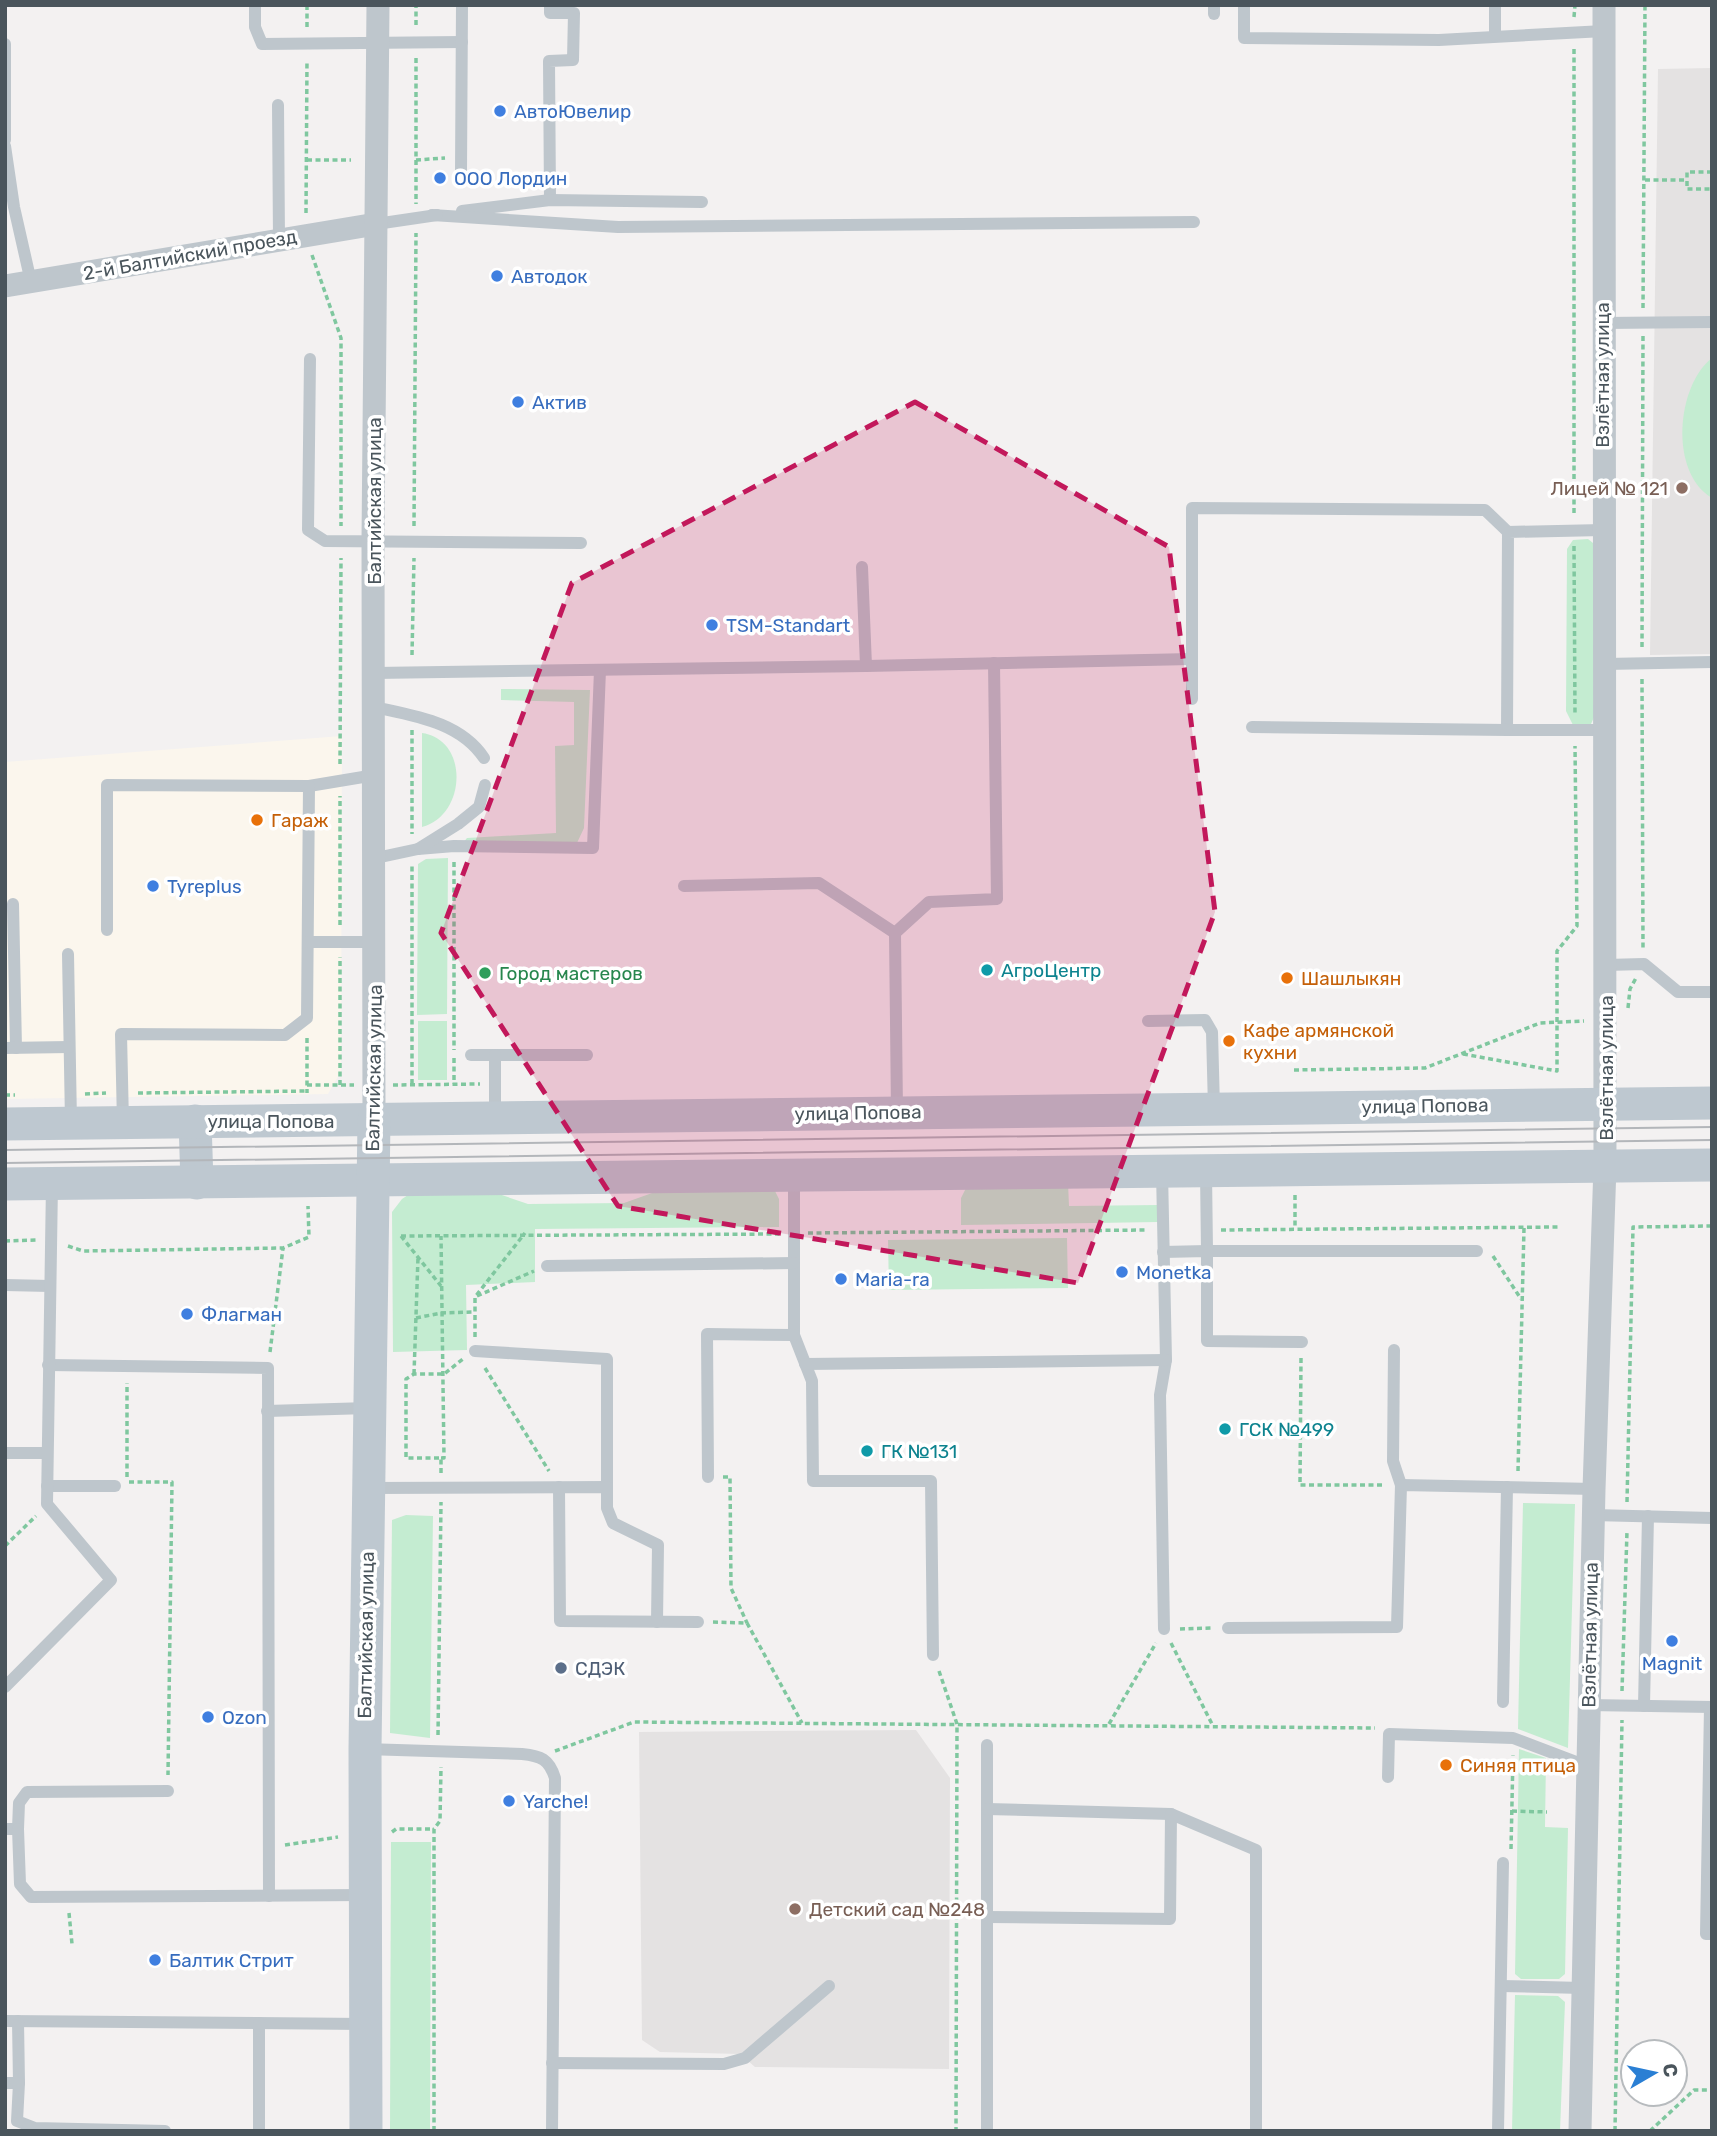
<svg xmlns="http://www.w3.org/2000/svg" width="1717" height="2136" font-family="Rubik,sans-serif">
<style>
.commercial{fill:#fbf6ed}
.education{fill:#e4e2e2}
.green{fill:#c4ecd1}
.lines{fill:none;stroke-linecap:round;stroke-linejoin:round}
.path{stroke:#7fc79f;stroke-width:3.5;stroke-dasharray:5 3.5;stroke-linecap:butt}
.service{stroke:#bec6cc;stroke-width:12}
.minor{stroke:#bec6cc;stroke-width:23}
.secondary{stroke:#bec8d0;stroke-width:33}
.tram{stroke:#b3b6ba;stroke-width:2}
.marked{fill:#c2185b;fill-opacity:0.2;stroke:#c2185b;stroke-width:5;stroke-dasharray:14 9;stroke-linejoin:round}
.shop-dot{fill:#3f7fe0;stroke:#fff;stroke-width:2.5}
.education-dot{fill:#8d6e63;stroke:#fff;stroke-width:2.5}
.food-dot{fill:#e8710a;stroke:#fff;stroke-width:2.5}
.culture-dot{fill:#0f9aa8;stroke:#fff;stroke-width:2.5}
.leisure-dot{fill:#2e9e5b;stroke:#fff;stroke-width:2.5}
.service-dot{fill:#5c6f8a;stroke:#fff;stroke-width:2.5}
.labels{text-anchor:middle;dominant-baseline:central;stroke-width:7;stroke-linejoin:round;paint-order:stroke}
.shop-label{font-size:19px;fill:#366cbe;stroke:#fff;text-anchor:start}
.street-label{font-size:19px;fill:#4a555c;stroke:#fff}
.education-label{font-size:19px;fill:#785e54;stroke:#fff;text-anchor:end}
.food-label{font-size:19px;fill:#c56008;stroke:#fff;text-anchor:start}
.culture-label{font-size:19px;fill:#0d838f;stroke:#fff;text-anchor:start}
.leisure-label{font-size:19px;fill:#27864d;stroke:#fff;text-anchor:start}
.service-label{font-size:19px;fill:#4e5e75;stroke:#fff;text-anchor:start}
</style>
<rect width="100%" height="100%" fill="#f3f1f1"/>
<!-- commercial -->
<path class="commercial" d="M342 736 341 1071 328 1094 5 1099V762Z"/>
<!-- education -->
<g class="education">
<path d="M1712 68V654L1650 655 1658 69Z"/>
<path d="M916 1730 950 1778 949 2069 755 2067 740 2054 660 2052 642 2040 639 1732Z"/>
</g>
<!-- green -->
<g class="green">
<path d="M1712 358V498C1669 473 1676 386 1712 358Z"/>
<path d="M1588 539 1598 547V708L1591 724 1573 725 1566 711 1567 549 1573 540Z"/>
<path d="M501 689 590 690 584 828 577 843H463L467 838 556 833 555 746 574 745V702L501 700Z"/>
<path d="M422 733C470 740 466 816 422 827Z"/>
<path d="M448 858 447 1014 417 1015 418 864 426 859Z"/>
<rect x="418" y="1021" width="29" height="59"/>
<path d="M1068 1182 1069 1206 1158 1205V1222L961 1225V1198L966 1188Z"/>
<path d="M669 1187 774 1189 779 1199V1227L535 1229V1282L466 1285 467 1350 393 1352 392 1212 402 1199 414 1191 484 1189 528 1204 624 1203Z"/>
<path d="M1067 1238 1068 1288 889 1290 888 1240Z"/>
<path d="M1523 1503 1575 1504 1568 1748 1518 1729Z"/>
<path d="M406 1515 433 1516 430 1738 390 1733 392 1520Z"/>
<path d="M1519 1749 1546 1758 1545 1827 1568 1828 1565 1974 1559 1979H1521L1515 1974Z"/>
<path d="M391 1842H431L430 2131H390Z"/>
<path d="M1515 1995 1558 1996 1565 2002 1560 2131H1512Z"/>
</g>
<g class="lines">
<!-- path -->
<g class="path">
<path d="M307 5V28"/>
<path d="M1574 17 1575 5"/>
<path d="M416 25V5"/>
<path d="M1574 49V514"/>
<path d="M416 58V204"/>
<path d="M307 160H351"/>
<path d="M416 160 445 158"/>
<path d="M1712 172H1687V189H1712"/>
<path d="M1645 180H1687"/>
<path d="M306 213 307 60"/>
<path d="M312 255 341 338V526"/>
<path d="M1643 308 1645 5"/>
<path d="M414 526 416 233"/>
<path d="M1574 546 1575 714"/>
<path d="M1642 647 1643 336"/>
<path d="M412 655 414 558"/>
<path d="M1642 679 1643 948"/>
<path d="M412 730V834"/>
<path d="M340 764 341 558"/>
<path d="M454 862V1050"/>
<path d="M340 925V796"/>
<path d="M1628 1008 1630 989 1636 978"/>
<path d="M307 1038V1093"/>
<path d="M1463 1054 1557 1071V951L1577 926 1575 746"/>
<path d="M454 1058V1084"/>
<path d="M1294 1070 1425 1068 1540 1023 1584 1021"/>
<path d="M412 1084V866"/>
<path d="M307 1085H354"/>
<path d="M340 1085V957"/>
<path d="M393 1085 480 1084"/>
<path d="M138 1093 307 1091"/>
<path d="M85 1094 106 1093"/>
<path d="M5 1095H15"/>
<path d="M1295 1195V1229"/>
<path d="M1221 1230 1558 1227"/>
<path d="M808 1233 1147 1230"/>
<path d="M401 1236 779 1234"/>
<path d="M401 1236 441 1286"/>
<path d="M5 1241 37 1240"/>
<path d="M68 1246 83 1251 283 1248 309 1237 308 1206"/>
<path d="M1493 1256 1521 1299"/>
<path d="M477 1296 534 1271"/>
<path d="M416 1318 441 1313 475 1312"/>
<path d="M475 1337V1297L525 1233"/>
<path d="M270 1352 283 1248"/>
<path d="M1301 1358 1300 1485H1385"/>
<path d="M485 1368 549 1471"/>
<path d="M414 1374 418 1257"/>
<path d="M441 1458H444L441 1236"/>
<path d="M1518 1471 1524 1228"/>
<path d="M441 1473V1458H406V1379L414 1374H444L463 1359"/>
<path d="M127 1477V1383"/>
<path d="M723 1477H730L731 1588 747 1623"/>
<path d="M129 1482H172L168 1775"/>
<path d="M1627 1502 1633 1227 1712 1226"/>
<path d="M5 1546 36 1516"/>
<path d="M713 1622 747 1623 802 1723"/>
<path d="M1180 1629 1214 1628"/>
<path d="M1171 1643 1212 1724"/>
<path d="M939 1671 957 1724 956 2131"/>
<path d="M1622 1691 1627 1531"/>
<path d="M1109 1724 1156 1643"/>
<path d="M438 1735 441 1502"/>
<path d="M555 1751 634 1722 1375 1728"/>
<path d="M1512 1811 1547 1812"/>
<path d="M392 1832 396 1829H434"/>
<path d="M285 1845 338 1837"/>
<path d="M1511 1849 1513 1755"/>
<path d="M69 1913 72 1944"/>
<path d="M434 2131V1829L440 1821 441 1767"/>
<path d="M1615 2131 1622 1720"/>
<path d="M1650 2131 1694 2090H1712"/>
</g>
<!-- service -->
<g class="service">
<path d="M255 5V27L262 44 462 42"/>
<path d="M1244 5V38L1439 40 1604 31"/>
<path d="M1214 14V5"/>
<path d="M1495 36V5"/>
<path d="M5 44V140"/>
<path d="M278 105 279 240"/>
<path d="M5 146 14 207 31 282"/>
<path d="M461 171 462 5"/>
<path d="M550 200 549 61 573 60 574 13H550V5"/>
<path d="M462 211 550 200 702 202"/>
<path d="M432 215 618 227 1194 222"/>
<path d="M376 224 437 215"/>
<path d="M1603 323 1712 322"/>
<path d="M310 359 308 530 325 541 581 543"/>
<path d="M1603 530 1508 532 1507 730H1605"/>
<path d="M1605 664 1712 662"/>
<path d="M866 666 1192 659"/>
<path d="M375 673 866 666 862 567"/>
<path d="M1192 699V508L1485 510 1508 532"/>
<path d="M374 707C415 716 460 722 484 758"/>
<path d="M1252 727 1507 730"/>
<path d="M309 786 375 775"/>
<path d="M418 849 454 846 593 848 600 670"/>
<path d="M376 858 418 849 458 824 479 807 485 785"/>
<path d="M684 886 819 883 895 933"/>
<path d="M13 904 16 1048"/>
<path d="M107 930V785L309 786 307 1018 285 1035 121 1034 123 1123"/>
<path d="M308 942H376"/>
<path d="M68 954 71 1122"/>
<path d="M1606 965 1644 964 1678 992H1712"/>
<path d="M1148 1021 1205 1020 1212 1032 1214 1108"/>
<path d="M5 1048 69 1047"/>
<path d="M471 1055H587"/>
<path d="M897 1112 895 933 929 902 997 899 994 663"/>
<path d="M495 1118V1055"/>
<path d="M1162 1172 1166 1360 1160 1395 1164 1629"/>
<path d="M1206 1172 1207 1251H1477"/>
<path d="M794 1177V1335L812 1381 813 1481H931L933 1655"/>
<path d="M1163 1252 1207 1251V1341L1302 1342"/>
<path d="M547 1266 794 1263"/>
<path d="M5 1285 50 1286"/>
<path d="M1394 1350 1393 1461 1401 1485"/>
<path d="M475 1351 607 1359V1487"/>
<path d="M805 1364 1166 1360"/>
<path d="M48 1365 268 1368 269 1896"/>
<path d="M267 1411 368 1408"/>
<path d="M5 1453H47"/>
<path d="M708 1477 707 1334 794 1335"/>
<path d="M47 1486H115"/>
<path d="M559 1487 560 1621 698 1622"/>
<path d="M369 1488 607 1487V1508L613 1523 658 1545 657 1622"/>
<path d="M1593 1515 1712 1518"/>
<path d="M1228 1628 1397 1627 1401 1485 1594 1489"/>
<path d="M5 1687 111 1580 47 1504 52 1184"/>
<path d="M1503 1702 1507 1487"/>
<path d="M1588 1705 1712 1707"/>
<path d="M1644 1706 1648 1516"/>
<path d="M1710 1707 1706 1934H1712"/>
<path d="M987 1745V2131"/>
<path d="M365 1749 522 1754C541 1756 549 1759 555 1778L552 2131"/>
<path d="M1388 1777 1389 1734 1513 1738 1587 1766"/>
<path d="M987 1809 1171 1814"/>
<path d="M5 1829H18L19 1803 27 1792 168 1791"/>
<path d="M18 1829 20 1884 31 1897 364 1895"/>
<path d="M987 1917 1170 1919 1171 1814 1256 1850V2131"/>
<path d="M1501 1986 1582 1988"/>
<path d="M5 2021 365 2024"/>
<path d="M259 2023V2131"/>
<path d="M552 2063 724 2064 745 2058 829 1986"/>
<path d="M5 2083H19L18 2021"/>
<path d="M19 2083 17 2121 35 2128 165 2131"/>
<path d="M1498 2131 1503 1863"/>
</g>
<!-- minor -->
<g class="minor">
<path d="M5 286 376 224"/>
<path d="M374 1120 373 540 378 5"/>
<path d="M1580 2131 1594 1489 1605 1166 1604 5"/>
</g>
<!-- secondary -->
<g class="secondary">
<path d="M195 1121 197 1183"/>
<path d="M5 1124 1712 1103"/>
<path d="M5 1184 1712 1165"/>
<path d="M366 2131 365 1749 374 1120"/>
</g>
<!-- tram -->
<g class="tram">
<path d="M5 1150 1712 1127"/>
<path d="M5 1163 1712 1140"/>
</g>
</g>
<!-- marked area -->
<path class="marked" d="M915 402 1169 547 1215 912 1078 1283 618 1206 441 933 572 583Z"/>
<!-- markers -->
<g class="shop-dot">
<circle cx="500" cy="111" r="7"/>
<circle cx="440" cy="178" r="7"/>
<circle cx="497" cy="276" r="7"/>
<circle cx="518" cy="402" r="7"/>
<circle cx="712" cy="625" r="7"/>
<circle cx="153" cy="886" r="7"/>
<circle cx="1122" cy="1272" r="7"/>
<circle cx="841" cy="1279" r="7"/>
<circle cx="187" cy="1314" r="7"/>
<circle cx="1672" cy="1641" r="7"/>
<circle cx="208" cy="1717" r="7"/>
<circle cx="509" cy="1801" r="7"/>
<circle cx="155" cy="1960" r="7"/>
</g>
<g class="education-dot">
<circle cx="1682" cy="488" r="7"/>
<circle cx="795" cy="1909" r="7"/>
</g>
<g class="food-dot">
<circle cx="257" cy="820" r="7"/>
<circle cx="1287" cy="978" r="7"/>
<circle cx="1229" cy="1041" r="7"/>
<circle cx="1446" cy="1765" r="7"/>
</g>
<g class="culture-dot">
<circle cx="987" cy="970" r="7"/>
<circle cx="1225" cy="1429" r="7"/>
<circle cx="867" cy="1451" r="7"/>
</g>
<circle class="leisure-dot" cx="485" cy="973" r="7"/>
<circle class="service-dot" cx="561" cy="1668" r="7"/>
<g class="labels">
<!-- shop labels -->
<g class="shop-label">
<text x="514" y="111">АвтоЮвелир</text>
<text x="454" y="178">ООО Лордин</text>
<text x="511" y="276">Автодок</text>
<text x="532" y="402">Актив</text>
<text x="726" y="625">TSM-Standart</text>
<text x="167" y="886">Tyreplus</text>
<text x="1136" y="1272">Monetka</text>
<text x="855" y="1279">Maria-ra</text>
<text x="201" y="1314">Флагман</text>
<text x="1672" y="1663" text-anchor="middle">Magnit</text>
<text x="222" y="1717">Ozon</text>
<text x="523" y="1801">Yarche!</text>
<text x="169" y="1960">Балтик Стрит</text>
</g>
<!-- street labels -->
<g class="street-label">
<text transform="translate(190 255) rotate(-10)">2-й Балтийский проезд</text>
<text transform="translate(1602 375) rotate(-90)">Взлётная улица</text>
<text transform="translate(374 501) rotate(-90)">Балтийская улица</text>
<text transform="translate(374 1068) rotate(-89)">Балтийская улица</text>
<text transform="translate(1606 1068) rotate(-90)">Взлётная улица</text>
<text transform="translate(1425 1106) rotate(-1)">улица Попова</text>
<text transform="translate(858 1113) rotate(-1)">улица Попова</text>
<text x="271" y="1121">улица Попова</text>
<text transform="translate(366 1635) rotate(-89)">Балтийская улица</text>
<text transform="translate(1590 1635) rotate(-89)">Взлётная улица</text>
</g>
<!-- education labels -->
<g class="education-label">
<text x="1668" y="488">Лицей № 121</text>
<text x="809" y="1909" text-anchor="start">Детский сад №248</text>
</g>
<!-- food labels -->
<g class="food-label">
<text x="271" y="820">Гараж</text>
<text x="1301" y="978">Шашлыкян</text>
<text x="1243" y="1030">Кафе армянской<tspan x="1243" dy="22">кухни</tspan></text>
<text x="1460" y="1765">Синяя птица</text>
</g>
<!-- culture labels -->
<g class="culture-label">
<text x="1001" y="970">АгроЦентр</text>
<text x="1239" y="1429">ГСК №499</text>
<text x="881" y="1451">ГК №131</text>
</g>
<!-- leisure labels -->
<g class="leisure-label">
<text x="499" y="973">Город мастеров</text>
</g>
<!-- service labels -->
<g class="service-label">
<text x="575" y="1668">СДЭК</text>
</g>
</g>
<!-- border -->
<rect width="1717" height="2136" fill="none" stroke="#4a555c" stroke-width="14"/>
<!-- north arrow -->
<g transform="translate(1654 2073) rotate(81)"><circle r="33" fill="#ffffff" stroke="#b7bbbe" stroke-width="2"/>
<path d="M0-5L12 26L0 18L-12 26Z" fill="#2a7fd4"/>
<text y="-10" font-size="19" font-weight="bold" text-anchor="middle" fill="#4a555c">С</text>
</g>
</svg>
